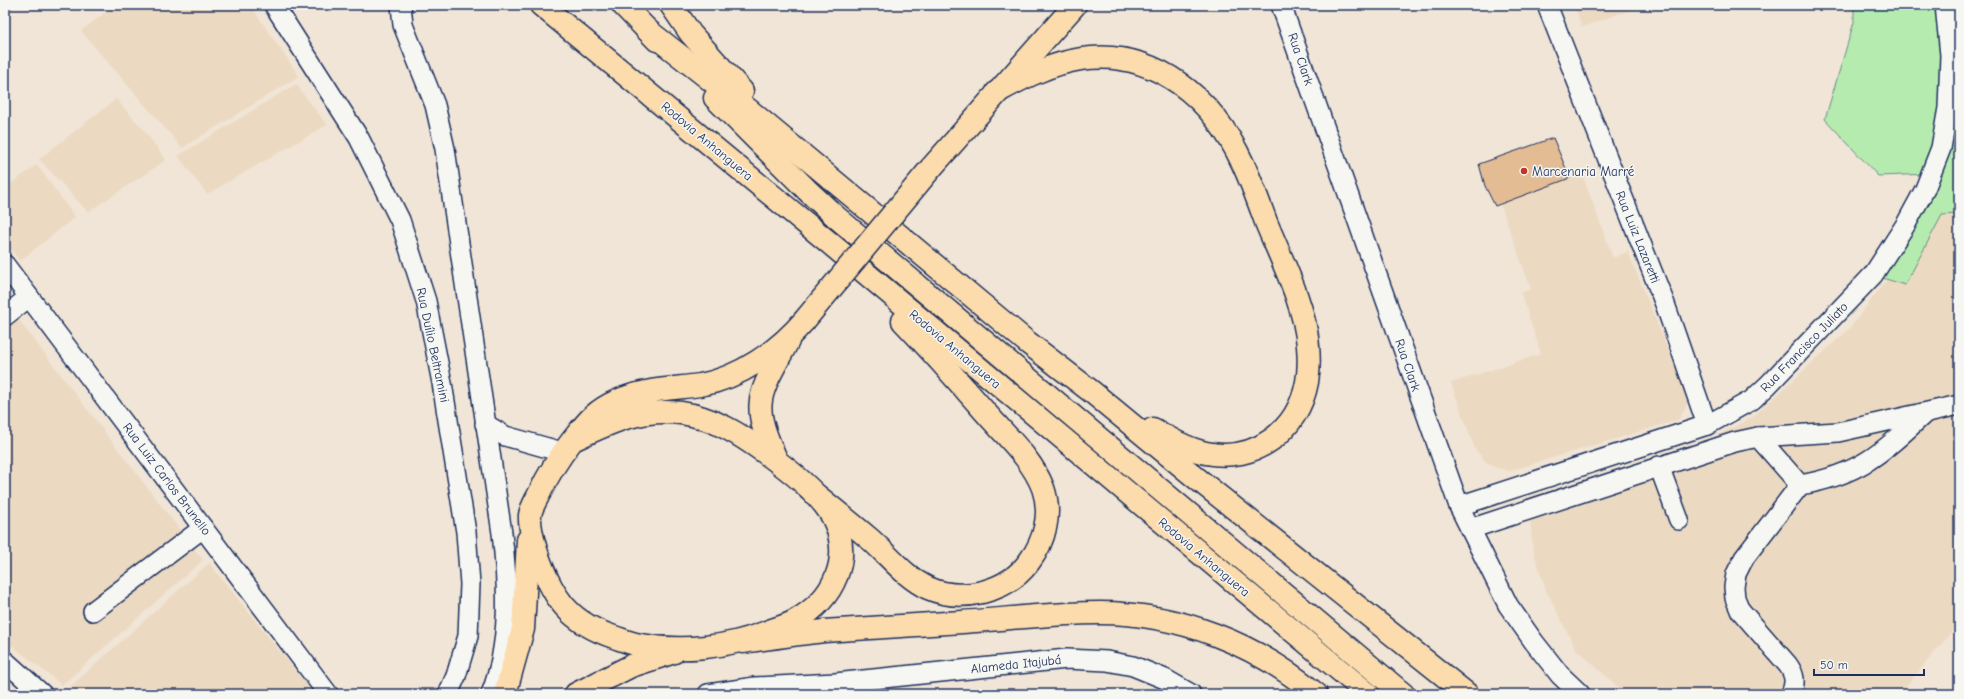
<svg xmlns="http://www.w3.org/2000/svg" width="1964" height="699" font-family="'Comic Neue',sans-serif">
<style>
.built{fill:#ecd9c2}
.green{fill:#b5ebae;stroke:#688d86}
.building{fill:#e3bc94;stroke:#1b2f5e}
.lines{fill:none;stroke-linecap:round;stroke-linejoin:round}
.minor-casing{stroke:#1b2f5e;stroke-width:22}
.major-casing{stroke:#1b2f5e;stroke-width:25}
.highway-casing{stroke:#1b2f5e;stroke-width:25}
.minor{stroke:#f6f6f2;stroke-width:19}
.major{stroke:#fcdcac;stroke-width:22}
.highway{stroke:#fcdcac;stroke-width:22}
.major-bridge-casing{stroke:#1b2f5e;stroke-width:25;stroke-linecap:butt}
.major-bridge{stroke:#fcdcac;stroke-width:22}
.poi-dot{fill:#c8321e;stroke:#f6f6f2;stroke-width:1.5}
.labels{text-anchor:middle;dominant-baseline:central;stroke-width:3;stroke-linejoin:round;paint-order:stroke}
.street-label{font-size:13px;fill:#1b2f5e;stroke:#f6f6f2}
.poi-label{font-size:13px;fill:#1b2f5e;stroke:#f6f6f2;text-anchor:start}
</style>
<rect width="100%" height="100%" fill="#f0e5d6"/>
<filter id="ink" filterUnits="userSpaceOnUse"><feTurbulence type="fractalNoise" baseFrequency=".025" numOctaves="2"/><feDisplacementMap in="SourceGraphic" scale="8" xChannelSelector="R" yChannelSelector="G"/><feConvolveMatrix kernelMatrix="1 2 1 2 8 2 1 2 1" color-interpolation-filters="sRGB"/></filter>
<g filter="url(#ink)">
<!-- built -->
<g class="built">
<path d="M115 5H250L299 76 182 148 81 31Z"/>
<path d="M1574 5H1644L1582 27Z"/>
<path d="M296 84 327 125 207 194 178 156Z"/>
<path d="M116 99 144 130 166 160 88 212 39 159Z"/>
<path d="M37 165 75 217 20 261 5 242V188Z"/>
<path d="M1582 174 1613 258 1628 252 1689 401 1678 420 1509 471 1497 468 1485 461 1475 449 1451 383 1541 354 1521 293 1531 289 1500 203Z"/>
<path d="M1959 184V623L1900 694H1626L1576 649 1546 590 1533 550 1528 497 1695 447 1753 417 1850 328Z"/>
<path d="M8 306 203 560 62 685 5 640V308Z"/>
<path d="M209 563 314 694H78L70 687Z"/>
</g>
<!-- green -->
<path class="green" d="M1854 5H1959V214L1942 215 1905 285 1873 275 1931 174 1878 176 1825 119 1854 22Z"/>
<!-- building -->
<path class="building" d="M1553 138 1570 178 1495 206 1485 186 1479 164Z"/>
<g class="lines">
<!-- minor casing -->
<g class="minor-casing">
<g id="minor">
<path d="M274 5 359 138 400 220 426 301 442 383 466 532 470 584 468 636 456 676 448 694"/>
<path d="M401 5 403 25 435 105 445 149 502 533C508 586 511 643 491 694"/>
<path d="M1281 5 1459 506 1508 605 1534 642 1560 675 1580 694"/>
<path d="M1547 5 1665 304 1707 425"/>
<path d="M5 265 328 694"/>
<path d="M5 316 29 297"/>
<path d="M485 424 505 436 562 452"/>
<path d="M1758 437 1800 485C1859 475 1882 453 1924 414"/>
<path d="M1659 466 1679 520"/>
<path d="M1459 506 1707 425 1752 400 1768 385 1873 275 1906 224 1925 189 1941 148 1948 108 1950 55 1945 5"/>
<path d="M1470 529 1735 442 1758 437 1838 432 1959 405"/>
<path d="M93 611 203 528"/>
<path d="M5 661 42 694"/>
<path d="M708 694 755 687 835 683 1067 659 1107 661 1133 666 1165 679 1191 694"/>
<path d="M1791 694C1796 682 1795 675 1788 665L1740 610 1735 598 1734 587 1736 574 1744 558 1800 485"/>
</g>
</g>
<!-- major casing -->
<g class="major-casing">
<g id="major">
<path d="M931 168 1075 5"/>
<path d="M573 440C609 423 639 408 681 413 713 417 741 435 767 454 788 469 819 493 832 516 854 558 834 599 795 621 786 626 774 629 764 633 726 648 681 652 641 645 632 644 623 640 614 637 571 623 554 600 539 559 535 548 529 527 530 515 531 508 536 500 539 494 548 475 558 459 571 442 586 423 594 411 617 401 643 389 672 389 700 385 740 378 778 351 804 321"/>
<path d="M777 461C749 401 759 396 788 341"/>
<path d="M505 694 523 629 528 540"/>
<path d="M576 694 631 666 674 652"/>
</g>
</g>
<!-- highway casing -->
<g class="highway-casing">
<g id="highway">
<path d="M541 5 826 240 1368 694"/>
<path d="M623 5 657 40"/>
<path d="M671 5 691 34 742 91"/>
<path d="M646 29 750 111 1027 342 1092 392 1195 477 1467 694"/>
<path d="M997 92C1024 77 1050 64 1081 59 1156 48 1214 100 1243 164 1252 183 1259 203 1266 222 1281 259 1305 305 1308 346 1309 357 1309 371 1307 382 1298 431 1255 463 1206 453 1187 449 1170 439 1153 429"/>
<path d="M715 98 807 190 835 216 1403 694"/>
<path d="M810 490C830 506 851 523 871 540 889 556 906 578 928 588 962 603 1007 592 1029 562 1045 541 1052 513 1043 488 1032 459 1006 436 986 413 959 382 932 351 903 321"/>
<path d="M743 642C770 638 797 634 824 631 870 628 916 625 962 622 1008 619 1054 613 1100 613 1179 613 1256 644 1316 694"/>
</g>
</g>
<!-- minor -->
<use href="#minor" class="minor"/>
<!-- major -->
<use href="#major" class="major"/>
<!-- highway -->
<use href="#highway" class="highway"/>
<!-- major-bridge casing -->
<g class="major-bridge-casing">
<path id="major-bridge" d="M804 321 931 168"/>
</g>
<!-- major-bridge -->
<use href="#major-bridge" class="major-bridge"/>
</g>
</g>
<!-- markers -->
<circle class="poi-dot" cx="1524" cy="171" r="4"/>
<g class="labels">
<!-- street labels -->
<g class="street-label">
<text transform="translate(1301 59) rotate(71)">Rua Clark</text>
<text transform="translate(707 141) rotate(40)">Rodovia Anhanguera</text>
<text transform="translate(1638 237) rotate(68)">Rua Luiz Lazaretti</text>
<text transform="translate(433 345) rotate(78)">Rua Duílio Beltramini</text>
<text transform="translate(1804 347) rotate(-46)">Rua Francisco Juliato</text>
<text transform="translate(955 349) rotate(40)">Rodovia Anhanguera</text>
<text transform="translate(1408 365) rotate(71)">Rua Clark</text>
<text transform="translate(167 479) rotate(53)">Rua Luiz Carlos Brunello</text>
<text transform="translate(1204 557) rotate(40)">Rodovia Anhanguera</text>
<text transform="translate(1016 664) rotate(-6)">Alameda Itajubá</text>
</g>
<!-- poi labels -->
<g class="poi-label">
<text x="1532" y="171">Marcenaria Marré</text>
</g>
</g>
<!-- margin -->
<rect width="1964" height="699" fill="none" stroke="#f6f6f2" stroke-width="20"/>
<rect x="10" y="10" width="1944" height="679" fill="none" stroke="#1b2f5e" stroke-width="1.5" filter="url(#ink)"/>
<!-- scale -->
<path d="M1814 669v6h110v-6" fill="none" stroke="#1b2f5e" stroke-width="2"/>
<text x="1820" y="669" font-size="12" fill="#1b2f5e" stroke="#f6f6f2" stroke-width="3" paint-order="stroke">50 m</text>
</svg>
